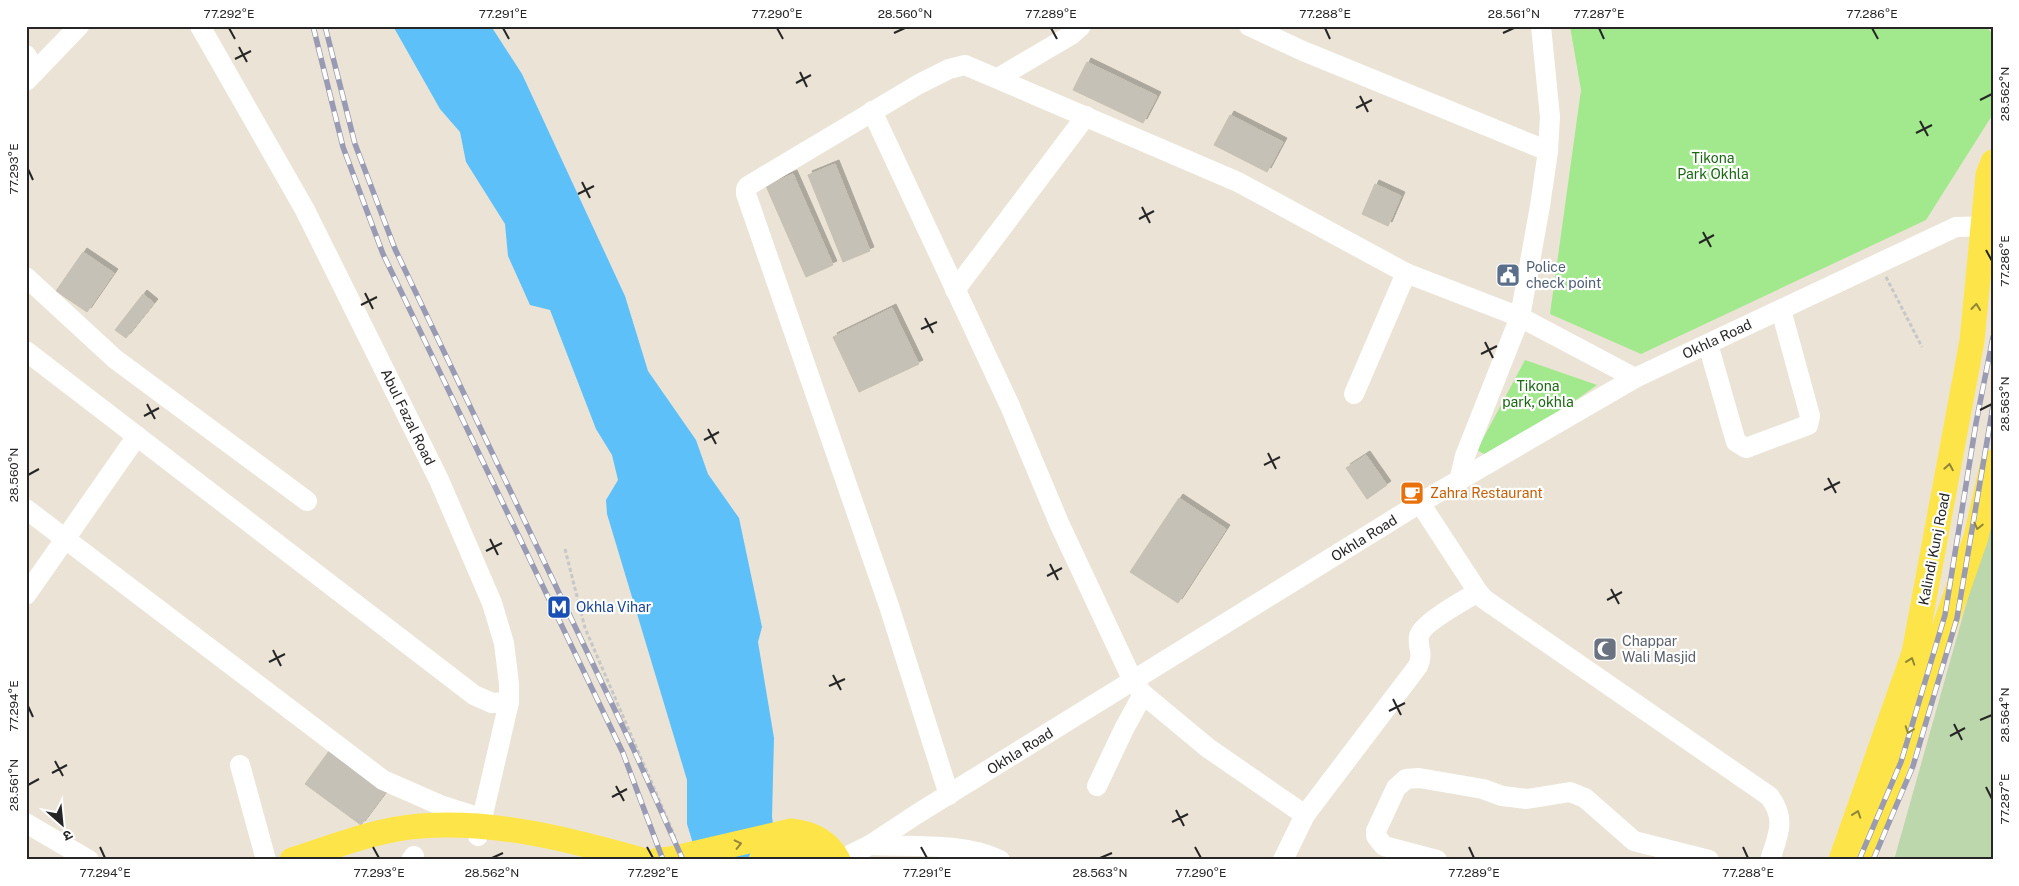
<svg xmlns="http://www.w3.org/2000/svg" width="2019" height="886" font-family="'Public Sans','Noto Sans Devanagari',sans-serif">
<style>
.green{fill:#a2e88c}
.cemetery{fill:#bcd7ab}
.water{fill:#5dc0f9}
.building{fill:#c6c1b6;stroke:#c6c0b0;filter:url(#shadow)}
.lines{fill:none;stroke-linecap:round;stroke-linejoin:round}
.path{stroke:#c7c7c7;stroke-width:3;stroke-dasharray:4 2.5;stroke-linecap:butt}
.minor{stroke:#fff;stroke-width:20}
.major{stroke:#fde549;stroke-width:25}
.rail-casing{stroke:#999ab3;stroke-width:5.5}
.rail{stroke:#fff;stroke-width:4;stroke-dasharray:11;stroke-linecap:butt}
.oneway{stroke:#928638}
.ticks{fill:none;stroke:#262626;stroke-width:2}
.labels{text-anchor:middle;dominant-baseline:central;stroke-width:4.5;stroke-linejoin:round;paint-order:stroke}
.park-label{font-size:14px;fill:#1b6812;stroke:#fff}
.service-label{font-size:14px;fill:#4e5e75;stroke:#fff;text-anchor:start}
.street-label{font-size:14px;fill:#262626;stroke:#fff}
.food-label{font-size:14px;fill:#c56008;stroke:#fff;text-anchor:start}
.transit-label{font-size:14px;fill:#164399;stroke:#fff;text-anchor:start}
.worship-label{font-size:14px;fill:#5b616d;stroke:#fff;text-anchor:start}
.neatline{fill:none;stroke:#262626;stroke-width:2}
.ticks-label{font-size:12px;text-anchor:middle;fill:#262626}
</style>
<defs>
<filter id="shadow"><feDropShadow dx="4" dy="-4" stdDeviation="0" flood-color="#0004"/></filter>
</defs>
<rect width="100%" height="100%" fill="#ebe4d6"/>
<!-- green -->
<g class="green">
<path d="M1570 26H1985L1993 34V114L1926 220 1641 354 1550 314 1581 90Z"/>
<path d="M1525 360 1597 385 1493 459 1477 450Z"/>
</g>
<!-- cemetery -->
<path class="cemetery" d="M1993 509V860H1894Z"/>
<!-- water -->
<path class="water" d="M393 26H491L522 74 625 296 648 371 696 440 708 474 739 518 762 627 758 642 774 738 772 817 778 860H698L687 824V780L607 514 606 500 618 480 612 455 596 429 550 310 530 305 508 256 505 224 466 162 460 132 440 109Z"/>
<!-- building -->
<g class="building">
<path d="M1087 62 1157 96 1143 123 1073 90Z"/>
<path d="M1230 115 1283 142 1267 172 1214 145Z"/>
<path d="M835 164 870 251 843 262 808 175Z"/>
<path d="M793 174 833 265 806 277 766 186Z"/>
<path d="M1375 184 1401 196 1388 226 1362 214Z"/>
<path d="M83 252 114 273 87 312 56 291Z"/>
<path d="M143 294 154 303 126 338 115 330Z"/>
<path d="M892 308 919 364 859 392 833 337Z"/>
<path d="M1366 455 1387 485 1367 499 1346 468Z"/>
<path d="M1179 498 1226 529 1178 603 1130 572Z"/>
<path d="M332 747 388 789 361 825 305 784Z"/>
</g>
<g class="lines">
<!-- path -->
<g class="path">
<path d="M1886 277 1922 347"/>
<path d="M565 549 585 628 675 837"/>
</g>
<!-- minor -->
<g class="minor">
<path d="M200 26 305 210 439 480 492 603 504 643 509 684V702L478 836"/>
<path d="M1249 26 1303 51 1548 151"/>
<path d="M26 55 36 71"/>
<path d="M998 78 1071 35 1081 26"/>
<path d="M26 81 79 26"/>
<path d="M872 111 1010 406 1059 523 1133 681 1143 694 1208 748 1305 815"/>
<path d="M26 277 115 359 307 501"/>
<path d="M955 290 1086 116"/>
<path d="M1708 344 1736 442 1746 448 1808 425 1810 416 1781 310"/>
<path d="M26 351 474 695 492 703 509 702"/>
<path d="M1354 394 1406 273"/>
<path d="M1459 481 1465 456 1520 317 1540 206 1548 151 1550 117 1541 26"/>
<path d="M1420 503 1478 592 1484 599 1769 796C1787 819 1778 835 1770 860"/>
<path d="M26 509 383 780 440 805 481 818"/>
<path d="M26 595 137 436"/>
<path d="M240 765 266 860"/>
<path d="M1097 786 1124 729 1143 694"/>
<path d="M949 795 889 606 746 194V189L748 186 919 84 949 69 965 65 1238 182 1406 273 1520 317 1635 378"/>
<path d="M26 823 89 860"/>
<path d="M870 845C912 847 961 842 1000 860"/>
<path d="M411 860 414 856"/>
<path d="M840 860 870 845 917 814 1420 503 1635 378 1956 227 1993 226"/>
<path d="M1283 860 1305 815 1418 666C1424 653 1417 648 1419 636 1422 623 1466 599 1478 592"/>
<path d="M1437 860 1384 846 1376 836V831L1396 788 1406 779 1419 778 1483 789 1502 796 1527 799 1570 792 1585 798 1634 841 1709 860"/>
</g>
<!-- major -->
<g class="major">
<path d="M292 860C333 847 377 829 421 826 496 820 571 840 642 860"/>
<path d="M658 860 671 859 791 831C812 833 828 841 838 860"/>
<path d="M761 860C782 855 803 845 822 860"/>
<path d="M1841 860 1914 653 1972 341 1988 175 1993 162"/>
<path d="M1863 860 1976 537 1993 462"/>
</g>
<!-- rail casing -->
<g class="rail-casing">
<g id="rail">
<path d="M313 26 343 147 383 254 623 753 663 860"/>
<path d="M325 26 355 144 395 249 633 748 683 860"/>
<path d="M1859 860 1901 762 1945 615 1976 423 1993 337"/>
<path d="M1873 860 1913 766 1957 618 1993 406"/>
</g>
</g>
<!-- rail -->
<use href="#rail" class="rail"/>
</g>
<!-- one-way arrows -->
<defs><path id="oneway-chevron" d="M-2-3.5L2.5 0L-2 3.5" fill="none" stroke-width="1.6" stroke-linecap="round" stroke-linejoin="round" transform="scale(1.25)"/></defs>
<g class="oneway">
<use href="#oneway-chevron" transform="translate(1976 307) rotate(-84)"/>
<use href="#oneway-chevron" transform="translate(1949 467) rotate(-80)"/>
<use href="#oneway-chevron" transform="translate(1978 526) rotate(103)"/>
<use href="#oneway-chevron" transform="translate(1911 661) rotate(-71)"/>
<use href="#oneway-chevron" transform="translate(1909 730) rotate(109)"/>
<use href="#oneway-chevron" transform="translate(1857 814) rotate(-71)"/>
<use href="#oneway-chevron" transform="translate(738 844) rotate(-13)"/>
</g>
<!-- ticks -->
<path class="ticks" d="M229 28 235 39M503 28 509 39M777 28 783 39M1051 28 1057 39M1325 28 1330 39M1599 28 1604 39M1872 28 1878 39M894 33 905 28M1503 33 1514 28M239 47 247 62M235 59 251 51M800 72 807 87M796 83 811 75M1360 96 1368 112M1980 100 1992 94M1356 108 1372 100M1920 121 1928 136M1916 133 1932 125M28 169 33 180M582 182 590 198M578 194 594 186M1142 207 1150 223M1139 219 1154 211M1703 232 1711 247M1699 243 1714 235M1986 250 1992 261M365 293 373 309M361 305 377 297M925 318 933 333M921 329 937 322M1485 342 1493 358M1481 354 1497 346M147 404 155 419M1980 410 1992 404M144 416 159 408M708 429 716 444M704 440 719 432M1268 453 1276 469M1264 465 1280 457M28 475 39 469M1828 478 1836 493M1824 490 1840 482M490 539 498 555M486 551 502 543M1050 564 1058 580M1047 576 1062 568M1611 589 1619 604M1607 600 1622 592M273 650 281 666M269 662 285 654M833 675 841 690M829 686 845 679M1393 699 1401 715M28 706 33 717M1389 711 1405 703M1980 720 1992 715M1954 724 1962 740M1950 736 1965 728M55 761 63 776M52 773 67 765M28 785 39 779M616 786 624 801M1986 787 1992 799M612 797 627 789M1176 810 1184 826M1172 822 1188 814M100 847 105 858M373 847 379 858M647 847 653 858M921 847 927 858M1195 847 1201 858M1469 847 1474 858M1743 847 1748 858M492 858 503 853M1100 858 1112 853"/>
<!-- icons -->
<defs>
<g id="civic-square" transform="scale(1.25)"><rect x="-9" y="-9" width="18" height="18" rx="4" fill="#5c6f8a" stroke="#fff"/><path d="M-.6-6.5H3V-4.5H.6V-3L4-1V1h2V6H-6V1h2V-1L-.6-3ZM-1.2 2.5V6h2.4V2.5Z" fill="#fff"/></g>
<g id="cafe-square" transform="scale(1.25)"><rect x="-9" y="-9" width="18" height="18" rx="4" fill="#e8710a" stroke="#fff"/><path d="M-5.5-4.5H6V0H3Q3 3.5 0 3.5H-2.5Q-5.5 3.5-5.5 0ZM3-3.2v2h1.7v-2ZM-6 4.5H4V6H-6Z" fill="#fff"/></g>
<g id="metro-square" transform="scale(1.25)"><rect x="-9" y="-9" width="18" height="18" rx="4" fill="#1a4fb4" stroke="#fff"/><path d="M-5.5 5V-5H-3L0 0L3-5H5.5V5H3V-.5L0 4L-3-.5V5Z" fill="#fff"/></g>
<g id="mosque-square" transform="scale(1.25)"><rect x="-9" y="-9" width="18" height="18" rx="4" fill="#6b7280" stroke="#fff"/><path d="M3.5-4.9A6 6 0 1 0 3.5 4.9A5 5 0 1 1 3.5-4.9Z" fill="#fff"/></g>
</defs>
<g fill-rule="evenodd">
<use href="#civic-square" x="1508" y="275"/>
<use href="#cafe-square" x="1412" y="493"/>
<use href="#metro-square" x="559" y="607"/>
<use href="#mosque-square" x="1605" y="649"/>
</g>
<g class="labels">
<!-- park labels -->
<g class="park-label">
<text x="1713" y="158">Tikona<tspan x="1713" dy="16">Park Okhla</tspan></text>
<text x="1538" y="386">Tikona<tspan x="1538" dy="16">park, okhla</tspan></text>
</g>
<!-- service labels -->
<g class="service-label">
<text x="1526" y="267">Police<tspan x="1526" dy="16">check point</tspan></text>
</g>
<!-- street labels -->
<g class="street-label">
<text transform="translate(1717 339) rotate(-25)">Okhla Road</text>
<text transform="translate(408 417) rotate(64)">Abul Fazal Road</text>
<text transform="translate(1364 538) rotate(-32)">Okhla Road</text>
<text transform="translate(1934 549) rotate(-79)">Kalindi Kunj Road</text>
<text transform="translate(1020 751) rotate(-32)">Okhla Road</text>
</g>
<!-- food labels -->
<g class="food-label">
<text x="1430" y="493">Zahra Restaurant</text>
</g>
<!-- transit labels -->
<g class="transit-label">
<text x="576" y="607">Okhla Vihar</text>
</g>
<!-- worship labels -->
<g class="worship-label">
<text x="1622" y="641">Chappar<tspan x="1622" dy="16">Wali Masjid</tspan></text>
</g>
</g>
<!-- border -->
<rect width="2019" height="886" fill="none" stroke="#ffffff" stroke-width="55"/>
<!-- north arrow -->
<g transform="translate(62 824) rotate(153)" stroke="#ffffff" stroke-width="4" paint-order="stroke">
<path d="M0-4L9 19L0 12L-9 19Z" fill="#262626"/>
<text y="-8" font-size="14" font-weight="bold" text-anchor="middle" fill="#262626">उ</text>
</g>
<rect x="28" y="28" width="1964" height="830" class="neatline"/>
<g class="ticks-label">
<text x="229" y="18">77.292°E</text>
<text x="503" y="18">77.291°E</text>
<text x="777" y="18">77.290°E</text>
<text x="905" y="18">28.560°N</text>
<text x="1051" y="18">77.289°E</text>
<text x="1325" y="18">77.288°E</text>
<text x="1514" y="18">28.561°N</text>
<text x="1599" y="18">77.287°E</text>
<text x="1872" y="18">77.286°E</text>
<text transform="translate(2005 94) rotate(-90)" y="4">28.562°N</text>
<text transform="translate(14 169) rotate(-90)" y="4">77.293°E</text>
<text transform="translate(2005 261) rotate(-90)" y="4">77.286°E</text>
<text transform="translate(2005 404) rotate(-90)" y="4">28.563°N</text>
<text transform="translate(14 475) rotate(-90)" y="4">28.560°N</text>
<text transform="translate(14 706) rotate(-90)" y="4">77.294°E</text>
<text transform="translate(2005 715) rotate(-90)" y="4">28.564°N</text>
<text transform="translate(14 785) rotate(-90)" y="4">28.561°N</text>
<text transform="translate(2005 799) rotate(-90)" y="4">77.287°E</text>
<text x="105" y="877">77.294°E</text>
<text x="379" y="877">77.293°E</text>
<text x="492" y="877">28.562°N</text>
<text x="653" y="877">77.292°E</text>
<text x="927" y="877">77.291°E</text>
<text x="1100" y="877">28.563°N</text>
<text x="1201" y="877">77.290°E</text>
<text x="1474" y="877">77.289°E</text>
<text x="1748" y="877">77.288°E</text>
</g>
</svg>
